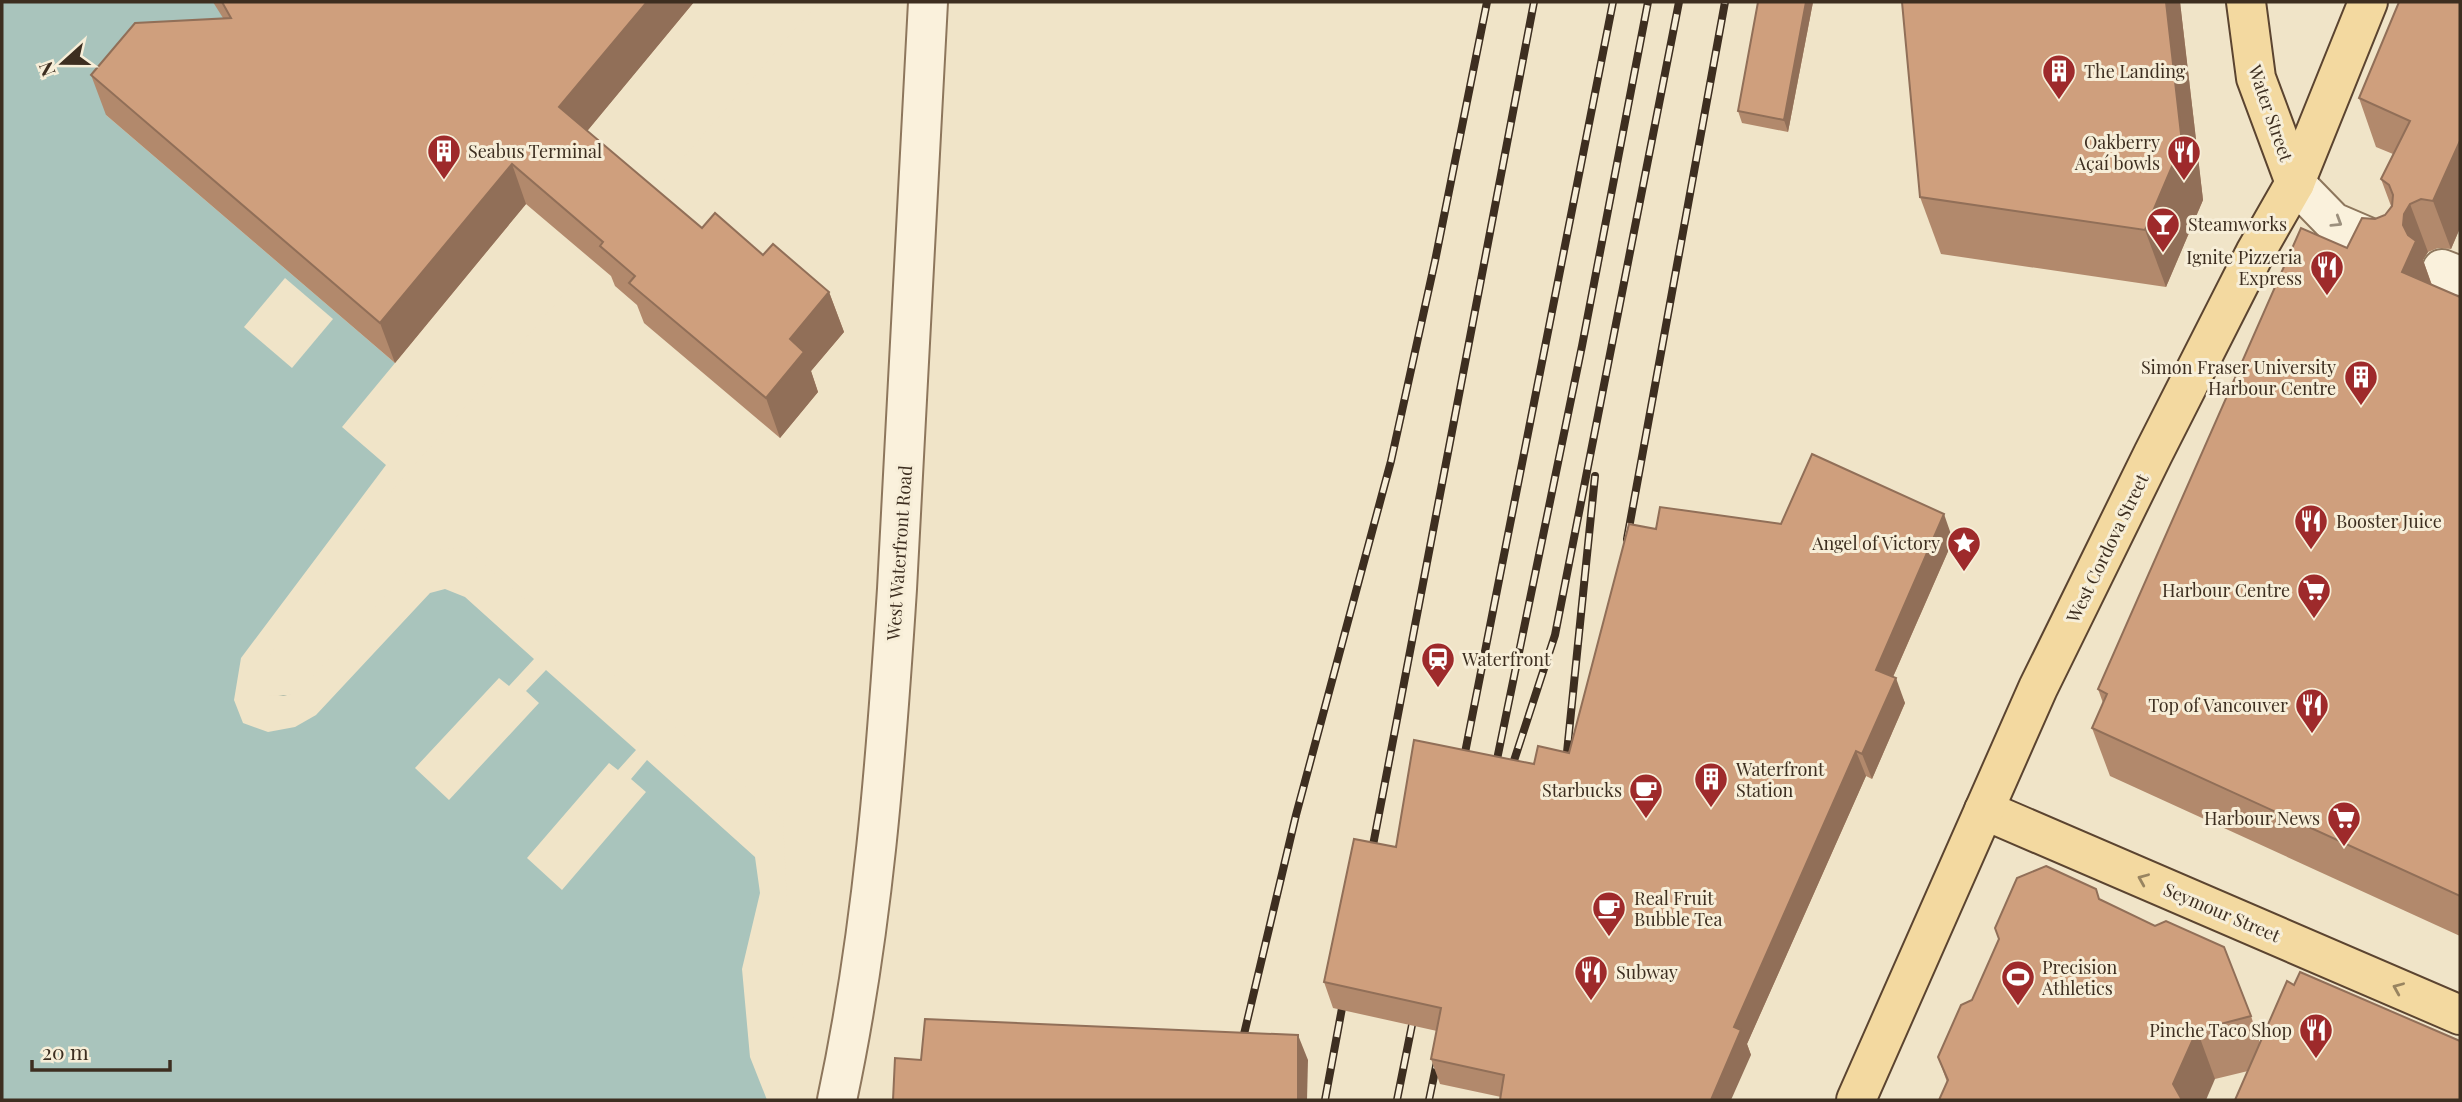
<svg xmlns="http://www.w3.org/2000/svg" width="2462" height="1102" font-family="'Playfair Display',serif">
<style>
.water{fill:#a9c4bc;stroke:#6f938a;stroke-width:2}
.pier{fill:#f0e4c8}
.lines{fill:none;stroke-linecap:round;stroke-linejoin:round}
.minor-casing{stroke:#8d765c;stroke-width:42}
.major-casing{stroke:#5b4430;stroke-width:42}
.minor{stroke:#faf1dc;stroke-width:38}
.major{stroke:#f3d9a0;stroke-width:38}
.rail-casing{stroke:#3d2e20;stroke-width:8}
.rail{stroke:#f7eed8;stroke-width:5;stroke-dasharray:16;stroke-linecap:butt}
.wall{fill:#b2896c}
.shaded-wall{fill:#916f58}
.building{fill:#cf9f7d;stroke:#916f58;stroke-width:2}
.oneway{stroke:#9c907e}
.oneway2{stroke:#988460}
.labels{text-anchor:middle;dominant-baseline:central;stroke-width:6;stroke-linejoin:round;paint-order:stroke}
.poi-label{font-size:18px;fill:#3d2e20;stroke:#f7eed8;text-anchor:start}
.street-label{font-size:18px;fill:#3d2e20;stroke:#f7eed8}
</style>
<rect width="100%" height="100%" fill="#f0e4c8"/>
<!-- water -->
<path class="water" d="M2 2H816L389 489 262 660 259 689 267 698 300 695 439 553 780 821 774 1100H2Z"/>
<!-- pier -->
<g class="pier">
<path d="M526 2H819L392 491 334 572 265 661 262 688 269 695 283 696 299 692 414 564 438 550 464 547 783 819 787 903 809 906 811 910 788 1051 777 1100H767L750 1057 742 969 760 893 755 857 647 760 631 779 646 792 562 890 527 858 609 763 618 770 636 750 546 670 526 691 539 703 449 800 415 768 499 678 509 686 534 659 465 597 445 589 430 593 316 715 295 727 268 732 243 723 234 700 241 658 386 465 342 427 395 363 106 115Z"/>
<path d="M285 278 333 319 292 368 244 327Z"/>
</g>
<g class="lines">
<!-- minor casing -->
<g class="minor-casing">
<g id="minor">
<path d="M2295 183 2333 222 2389 246"/>
<path d="M2442 269 2460 276"/>
<path d="M837 1100C873 932 886 760 897 589 909 393 918 197 928 2"/>
</g>
</g>
<!-- major casing -->
<g class="major-casing">
<g id="major">
<path d="M2246 2 2256 78 2295 183"/>
<path d="M1984 810 2460 1015"/>
<path d="M1856 1100 2038 688 2153 454 2255 253 2295 183 2368 2"/>
</g>
</g>
<!-- minor -->
<use href="#minor" class="minor"/>
<!-- major -->
<use href="#major" class="major"/>
<!-- rail casing -->
<g class="rail-casing">
<g id="rail">
<path d="M1627 539 1725 2"/>
<path d="M1462 768 1613 2"/>
<path d="M1565 772 1595 476"/>
<path d="M1494 774 1582 346 1648 2"/>
<path d="M1508 779 1555 635 1679 2"/>
<path d="M1370 861 1534 2"/>
<path d="M1240 1051 1296 815 1391 461 1435 261 1487 2"/>
<path d="M1325 1100 1345 992"/>
<path d="M1397 1100 1416 1005"/>
<path d="M1429 1100 1439 1052"/>
</g>
</g>
<!-- rail -->
<use href="#rail" class="rail"/>
</g>
<!-- wall -->
<g class="wall">
<path d="M213 2H694L587 131 702 228 763 255 829 292 844 332 811 371 818 392 780 438 644 323 637 305 615 286 611 276 526 204 395 363 106 115 91 75 223 18Z"/>
<path d="M1758 2H1813L1788 132 1742 123 1738 111Z"/>
<path d="M1902 2H2180L2203 200 2166 287 1941 254 1920 197Z"/>
<path d="M2460 2V228L2451 249 2438 248 2428 252 2423 260 2432 285 2460 297V936L2110 776 2092 728 2103 703 2098 689 2347 248 2375 219 2385 215 2391 206 2381 179 2393 154 2376 147 2359 98Z"/>
<path d="M1781 524 1953 540 1893 677 1905 703 1872 779 1866 776 1747 1044 1751 1055 1501 1097 1440 1084 1431 1059 1437 1031 1333 1008 1324 982 1396 847 1534 764 1569 753 1656 529Z"/>
<path d="M2100 900 2251 1016 2260 1043 2294 985 2460 1041 2248 1071 2215 1079 1947 1082 1938 1057 1972 1000Z"/>
</g>
<!-- shaded-wall -->
<g class="shaded-wall">
<path d="M647 2H694L574 147 559 107Z"/>
<path d="M1806 2H1813L1788 132 1784 120Z"/>
<path d="M2166 2H2180L2203 200 2166 287 2145 230Z"/>
<path d="M2460 141V228L2451 249 2433 201Z"/>
<path d="M512 164 526 204 395 363 380 323Z"/>
<path d="M2410 204 2428 252 2423 260 2433 289 2402 272 2404 214Z"/>
<path d="M829 292 844 332 811 371 818 392 780 438 766 398 790 339Z"/>
<path d="M1944 514 1953 540 1885 695 1876 670Z"/>
<path d="M1896 678 1905 703 1872 779 1862 754Z"/>
<path d="M1856 751 1866 776 1747 1044 1751 1055 1731 1100H1711L1734 1027Z"/>
<path d="M2197 1030 2215 1079 2206 1100H2180L2173 1084Z"/>
<path d="M1298 1035 1308 1060 1307 1100H1298Z"/>
</g>
<!-- building -->
<g class="building">
<path d="M222 2H647L559 107 702 228 715 213 763 255 773 244 829 292 790 339 804 352 766 398 629 283 635 276 600 246 603 242 512 164 380 323 91 75 135 23 231 18Z"/>
<path d="M1758 2H1806L1784 120 1738 111Z"/>
<path d="M1902 2H2166L2182 143 2145 230 1920 197Z"/>
<path d="M2399 2H2460V141L2433 201 2421 199 2410 204 2404 214 2403 225 2408 235 2416 241 2402 272 2460 297V896L2092 728 2107 694 2098 689 2301 228 2347 248 2362 218 2375 219 2385 215 2392 206 2393 195 2389 185 2381 179 2410 121 2359 98Z"/>
<path d="M1812 454 1944 514 1876 670 1896 678 1862 754 1856 751 1734 1027 1741 1030 1711 1100H1500L1504 1075 1431 1059 1441 1008 1324 982 1354 839 1396 847 1414 740 1534 764 1538 746 1569 753 1629 524 1656 529 1660 507 1781 524Z"/>
<path d="M2046 866 2096 889 2099 899 2155 926 2166 921 2224 947 2251 1016 2197 1030 2173 1084 2182 1100H1939L1948 1080 1938 1057 1961 1005 1972 1000 1999 939 1995 928 2017 878Z"/>
<path d="M2300 972 2460 1041V1100H2235L2287 981 2294 985Z"/>
<path d="M925 1019 1298 1035V1100H893L895 1058 921 1060Z"/>
</g>
<!-- one-way arrows -->
<defs><path id="oneway-chevron" d="M-2-3.5L2.5 0L-2 3.5" fill="none" stroke-width="1.6" stroke-linecap="round" stroke-linejoin="round" transform="scale(1.75)"/></defs>
<use class="oneway" href="#oneway-chevron" transform="translate(2337 222) rotate(32)"/>
<g class="oneway2">
<use href="#oneway-chevron" transform="translate(2143 879) rotate(-157)"/>
<use href="#oneway-chevron" transform="translate(2398 988) rotate(-157)"/>
</g>
<!-- icons -->
<defs>
<g id="building-pin" transform="scale(1.75)"><path d="M0 17L-7.5 6A9.5 9.5 0 1 1 7.5 6Z" fill="#9e2a2b" stroke="#f7eed8"/><path d="M-4-6H4V6H1V3H-1V6H-4ZM-2.5-4.3h1.7v1.8h-1.7ZM.8-4.3h1.7v1.8H.8ZM-2.5-1h1.7V.8h-1.7ZM.8-1h1.7V.8H.8Z" fill="#fff"/></g>
<g id="restaurant-pin" transform="scale(1.75)"><path d="M0 17L-7.5 6A9.5 9.5 0 1 1 7.5 6Z" fill="#9e2a2b" stroke="#f7eed8"/><path d="M-5-6h1v4h1v-4h1v4h1v-4h1v5L-1.5 .5V6h-2V.5L-5-1ZM5-6V6H3V1.5H1.5Q1.5-4 5-6Z" fill="#fff"/></g>
<g id="bar-pin" transform="scale(1.75)"><path d="M0 17L-7.5 6A9.5 9.5 0 1 1 7.5 6Z" fill="#9e2a2b" stroke="#f7eed8"/><path d="M-6-5H6L.8 .8V4.5H3.5V6h-7V4.5H-.8V.8Z" fill="#fff"/></g>
<g id="sight-pin" transform="scale(1.75)"><path d="M0 17L-7.5 6A9.5 9.5 0 1 1 7.5 6Z" fill="#9e2a2b" stroke="#f7eed8"/><path d="M0-6L1.8-2.2L6-1.7L2.9 1.2L3.7 5.4L0 3.3L-3.7 5.4L-2.9 1.2L-6-1.7L-1.8-2.2Z" fill="#fff"/></g>
<g id="supermarket-pin" transform="scale(1.75)"><path d="M0 17L-7.5 6A9.5 9.5 0 1 1 7.5 6Z" fill="#9e2a2b" stroke="#f7eed8"/><path d="M-6-5.5h2.5l.6 2H6L4.5 2H-2.5L-4.4-4H-6ZM-1.5 3.2a1.3 1.3 0 1 0 .1 0ZM3 3.2a1.3 1.3 0 1 0 .1 0Z" fill="#fff"/></g>
<g id="station-pin" transform="scale(1.75)"><path d="M0 17L-7.5 6A9.5 9.5 0 1 1 7.5 6Z" fill="#9e2a2b" stroke="#f7eed8"/><path d="M-3-6H3Q5-6 5-4V2Q5 4 3 4L4.5 6H3L1.5 4h-3L-3 6H-4.5L-3 4Q-5 4-5 2V-4Q-5-6-3-6ZM-3.5-4v3h7v-3ZM-3.5 1v1.5H-2V1ZM2 1v1.5H3.5V1Z" fill="#fff"/></g>
<g id="cafe-pin" transform="scale(1.75)"><path d="M0 17L-7.5 6A9.5 9.5 0 1 1 7.5 6Z" fill="#9e2a2b" stroke="#f7eed8"/><path d="M-5.5-4.5H6V0H3Q3 3.5 0 3.5H-2.5Q-5.5 3.5-5.5 0ZM3-3.2v2h1.7v-2ZM-6 4.5H4V6H-6Z" fill="#fff"/></g>
<g id="stadium-pin" transform="scale(1.75)"><path d="M0 17L-7.5 6A9.5 9.5 0 1 1 7.5 6Z" fill="#9e2a2b" stroke="#f7eed8"/><path d="M0-5a6.5 5 0 1 0 0 10a6.5 5 0 1 0 0-10ZM-3.5-1.8h7v3.6h-7Z" fill="#fff"/></g>
</defs>
<g fill-rule="evenodd">
<use href="#building-pin" x="2059" y="71"/>
<use href="#building-pin" x="444" y="151"/>
<use href="#restaurant-pin" x="2184" y="152"/>
<use href="#bar-pin" x="2163" y="224"/>
<use href="#restaurant-pin" x="2327" y="267"/>
<use href="#building-pin" x="2361" y="377"/>
<use href="#restaurant-pin" x="2311" y="521"/>
<use href="#sight-pin" x="1964" y="543"/>
<use href="#supermarket-pin" x="2314" y="590"/>
<use href="#station-pin" x="1438" y="659"/>
<use href="#restaurant-pin" x="2312" y="705"/>
<use href="#building-pin" x="1711" y="779"/>
<use href="#cafe-pin" x="1646" y="790"/>
<use href="#supermarket-pin" x="2344" y="818"/>
<use href="#cafe-pin" x="1609" y="908"/>
<use href="#restaurant-pin" x="1591" y="972"/>
<use href="#stadium-pin" x="2018" y="977"/>
<use href="#restaurant-pin" x="2316" y="1030"/>
</g>
<g class="labels">
<!-- poi labels -->
<g class="poi-label">
<text x="2084" y="71">The Landing</text>
<text x="2160" y="142" text-anchor="end">Oakberry<tspan x="2160" dy="21">Açaí bowls</tspan></text>
<text x="468" y="151">Seabus Terminal</text>
<text x="2188" y="224">Steamworks</text>
<text x="2302" y="257" text-anchor="end">Ignite Pizzeria<tspan x="2302" dy="21">Express</tspan></text>
<text x="2336" y="367" text-anchor="end">Simon Fraser University<tspan x="2336" dy="21">Harbour Centre</tspan></text>
<text x="2336" y="521">Booster Juice</text>
<text x="1940" y="543" text-anchor="end">Angel of Victory</text>
<text x="2290" y="590" text-anchor="end">Harbour Centre</text>
<text x="1462" y="659">Waterfront</text>
<text x="2288" y="705" text-anchor="end">Top of Vancouver</text>
<text x="1736" y="769">Waterfront<tspan x="1736" dy="21">Station</tspan></text>
<text x="1622" y="790" text-anchor="end">Starbucks</text>
<text x="2320" y="818" text-anchor="end">Harbour News</text>
<text x="1634" y="898">Real Fruit<tspan x="1634" dy="21">Bubble Tea</tspan></text>
<text x="2042" y="967">Precision<tspan x="2042" dy="21">Athletics</tspan></text>
<text x="1616" y="972">Subway</text>
<text x="2292" y="1030" text-anchor="end">Pinche Taco Shop</text>
</g>
<!-- street labels -->
<g class="street-label">
<text transform="translate(2271 113) rotate(71)">Water Street</text>
<text transform="translate(2107 548) rotate(-64)">West Cordova Street</text>
<text transform="translate(899 553) rotate(-86)">West Waterfront Road</text>
<text transform="translate(2222 912) rotate(23)">Seymour Street</text>
</g>
</g>
<!-- border -->
<rect width="2462" height="1102" fill="none" stroke="#3d2e20" stroke-width="7"/>
<!-- north arrow -->
<g transform="translate(63 63) rotate(249)" stroke="#f7eed8" stroke-width="5" paint-order="stroke">
<path d="M0-5L12 26L0 18L-12 26Z" fill="#3d2e20"/>
<text y="-10" font-size="19" font-weight="bold" text-anchor="middle" fill="#3d2e20">N</text>
</g>
<!-- scale -->
<path d="M32 1060v10h138v-10" fill="none" stroke="#3d2e20" stroke-width="3.5"/>
<text x="42" y="1060" font-size="21" fill="#3d2e20" stroke="#f7eed8" stroke-width="5" paint-order="stroke">20 m</text>
</svg>
